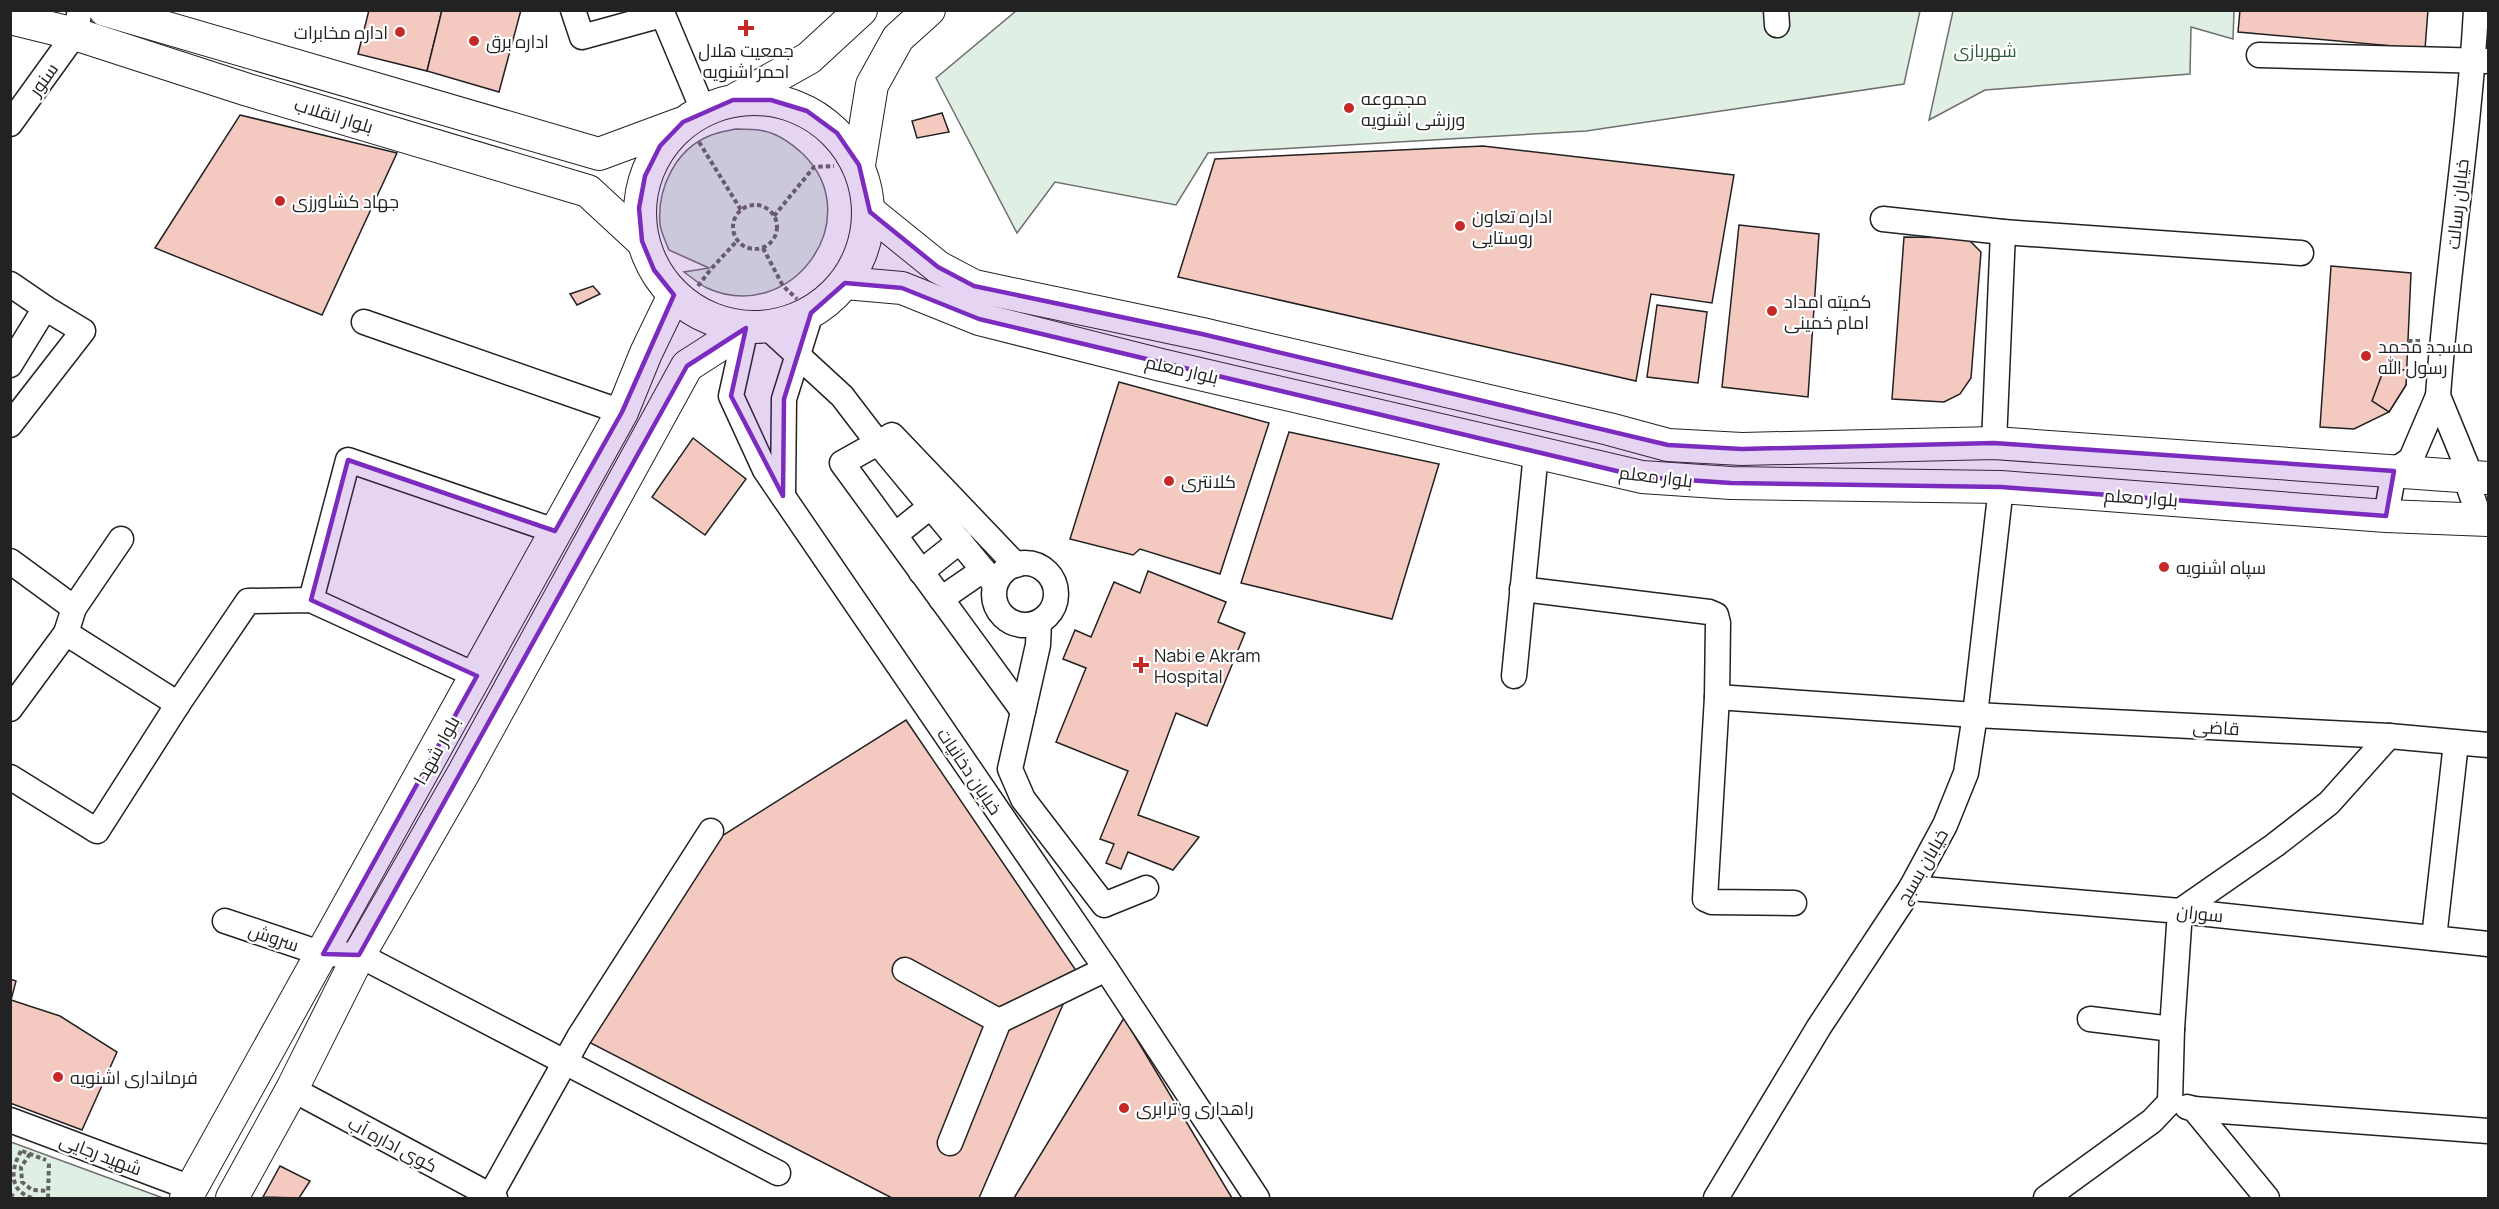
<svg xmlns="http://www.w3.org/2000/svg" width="2499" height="1209" font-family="Manrope,Cairo,sans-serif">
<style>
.green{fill:#e0efe3;stroke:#6f6f6f;stroke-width:1.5}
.building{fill:#f3c9c0;stroke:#222;stroke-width:1.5}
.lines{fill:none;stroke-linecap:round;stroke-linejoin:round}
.minor-casing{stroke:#222;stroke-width:27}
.major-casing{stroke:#222;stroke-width:34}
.path{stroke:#646464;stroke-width:4;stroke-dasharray:4.5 3;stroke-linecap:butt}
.minor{stroke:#fff;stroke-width:24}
.major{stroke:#fff;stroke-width:32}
.marked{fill:#7b2cbf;fill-opacity:0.2;stroke:#7b2cbf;stroke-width:4.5;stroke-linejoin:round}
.poi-dot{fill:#c62828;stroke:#fff;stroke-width:2}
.labels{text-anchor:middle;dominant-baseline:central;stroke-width:4.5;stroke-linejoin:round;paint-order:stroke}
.poi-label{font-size:18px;fill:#222;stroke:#fff;text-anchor:start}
.park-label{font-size:18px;fill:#2f5e38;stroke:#fff}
.street-label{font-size:18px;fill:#222;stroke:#fff}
</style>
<rect width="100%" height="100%" fill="#fff"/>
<!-- green -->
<g class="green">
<path d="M1016 11H1920L1904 84 1586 131 1208 153 1176 205 1055 182 1017 233 936 78Z"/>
<path d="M1953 11H2234L2233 39 2191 27 2190 74 1985 90 1929 120Z"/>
<path d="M736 129C745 129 755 129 764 131 779 134 792 144 803 154 869 219 791 326 707 288 699 284 691 277 684 272L709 268 669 250C666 242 661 233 660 224 657 189 675 150 709 136 717 132 727 131 736 129Z"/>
<path d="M10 1142H11L163 1198H11Z"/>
</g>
<!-- building -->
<g class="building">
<path d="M369 10H442L427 71 358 54Z"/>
<path d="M442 10H521L499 92 427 71Z"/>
<path d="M2240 10H2428L2425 49 2238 32Z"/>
<path d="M942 113 949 132 917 138 912 121Z"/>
<path d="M240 115 397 153 322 315 155 248Z"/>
<path d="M1483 146 1734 175 1712 303 1651 294 1636 381 1178 277 1215 159Z"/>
<path d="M1739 225 1819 234 1808 397 1722 387Z"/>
<path d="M1904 237 1967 238 1981 252 1971 378 1960 394 1944 402 1892 399Z"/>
<path d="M2331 266 2411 273 2406 385 2389 412 2354 429 2320 427Z"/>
<path d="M593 286 600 294 577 305 570 294Z"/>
<path d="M1657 305 1707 312 1698 383 1647 377Z"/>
<path d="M2384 369 2407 370 2406 385 2389 412 2372 401Z"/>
<path d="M1119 382 1269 423 1220 574 1140 549 1133 555 1070 539Z"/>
<path d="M1289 432 1439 464 1392 619 1241 583Z"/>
<path d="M693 438 746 479 705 535 652 497Z"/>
<path d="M1148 571 1226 602 1218 622 1245 633 1207 726 1176 713 1138 815 1199 837 1173 870 1128 852 1121 869 1106 863 1114 844 1100 839 1128 771 1056 742 1086 668 1063 659 1075 630 1091 637 1114 582 1140 593Z"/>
<path d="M906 720 1077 972 979 1198H892L579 1037 698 851Z"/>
<path d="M10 979 16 981 11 1000 60 1016 117 1052 82 1130 10 1103Z"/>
<path d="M1124 1018 1232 1198H1014Z"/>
<path d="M280 1166 310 1181 299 1198 263 1197Z"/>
</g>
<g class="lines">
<!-- minor casing -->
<g class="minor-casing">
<g id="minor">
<path d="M573 10 582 37 662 15"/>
<path d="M661 10 703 110"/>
<path d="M1776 10 1777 25"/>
<path d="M2259 55 2488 61"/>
<path d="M10 124 75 34 80 10"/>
<path d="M1883 219 2003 232 2301 253"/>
<path d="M10 284 45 308 10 365"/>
<path d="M364 322 622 412"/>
<path d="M767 327 842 396 878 443 995 584"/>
<path d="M746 328 731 396 765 470 1106 969 1257 1198"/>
<path d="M2438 396C2447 268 2469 140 2476 10"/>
<path d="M10 425 83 331 45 308"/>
<path d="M1994 443 2003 232"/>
<path d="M783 496 784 399 811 313"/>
<path d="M2386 516 2394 471 2411 459 2438 396 2466 464 2465 476 2480 519"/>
<path d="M895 535 930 507"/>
<path d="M10 561 74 608"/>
<circle cx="1025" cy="594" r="31"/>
<path d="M1016 565 892 435 842 463 1023 711"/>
<path d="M921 572 960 541"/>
<path d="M1522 589 1709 612 1716 615 1718 623 1717 697 1705 899 1712 902 1794 903"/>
<path d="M941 599 983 570"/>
<path d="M311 600 348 460 555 531"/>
<path d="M1039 622 1038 645 1010 769 1023 799 1104 905 1146 888"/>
<path d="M66 633 178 704"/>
<path d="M1514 676 1536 453"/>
<path d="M1717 697 1975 715 2389 736 2488 745"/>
<path d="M10 709 66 633 74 608 121 539"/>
<path d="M10 777 97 831 178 704 248 601 311 600 477 676"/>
<path d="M1911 888 2180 911 2488 944"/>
<path d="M225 921 323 954 359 955 778 1173"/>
<path d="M2434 938 2456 743"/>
<path d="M905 970 999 1021 1106 969"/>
<path d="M2090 1019 2172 1029"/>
<path d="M292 1089 495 1198"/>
<path d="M2170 1102 2172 1029 2180 911 2275 845 2329 803 2389 736"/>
<path d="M2187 1107 2194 1109 2267 1198"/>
<path d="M2194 1109 2488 1131"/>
<path d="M10 1120 191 1188"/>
<path d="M950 1143 999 1021"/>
<path d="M489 1198 579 1037 711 831"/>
<path d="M1716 1198 1819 1027 1911 888 1945 825 1966 773 1975 715 2001 487"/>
<path d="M2046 1198 2152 1121 2170 1102"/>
</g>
</g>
<!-- major casing -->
<g class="major-casing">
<g id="major">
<path d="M105 10 599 154 680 124"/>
<path d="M10 18 75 34 248 90 588 191 642 241"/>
<path d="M738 98 809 58 861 10"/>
<circle cx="754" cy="213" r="114"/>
<path d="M859 165 872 85 898 38 929 10"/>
<path d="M870 212 938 267 974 286 1202 334 1609 429 1668 445 1742 449 1994 443 2488 478"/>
<path d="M845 283 902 288 979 319 1161 365 1642 477 1731 483 2001 487 2386 516 2488 520"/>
<path d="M186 1198 622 412 646 353 674 295"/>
<path d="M232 1198 292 1089 359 955 463 774 687 366 746 328"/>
</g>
</g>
<!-- path -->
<g class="path">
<path d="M699 142 741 210"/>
<circle cx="755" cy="227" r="22"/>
<path d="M774 216 814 167 834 166"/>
<path d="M763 248 783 286 797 299"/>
<path d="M698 286 711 269 737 241"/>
<path d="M2408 341H2423"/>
<path d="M21 1151C11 1169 8 1190 32 1198"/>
<path d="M22 1151 46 1160"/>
<path d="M30 1154 21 1167 22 1182 32 1190 48 1191"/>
<path d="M10 1194 16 1198"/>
<path d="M48 1198 49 1162"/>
</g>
<!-- minor -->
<use href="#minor" class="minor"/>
<!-- major -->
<use href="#major" class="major"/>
</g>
<!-- marked area -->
<path class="marked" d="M733 100H771L807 111 837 133 859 165 870 212 938 267 974 286 1202 334 1668 445 1742 449 1994 443 2394 471 2386 516 2001 487 1731 483 1642 477 979 319 902 288 845 283 811 313 784 399 783 496 731 396 746 328 687 366 359 955 323 954 477 676 311 600 348 460 555 531 622 412 674 295 654 270 642 241 639 208 645 176 660 146 683 122Z"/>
<!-- markers -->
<g class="poi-dot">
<path d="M743 19h6v6h6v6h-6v6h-6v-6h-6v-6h6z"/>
<circle cx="400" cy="32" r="6"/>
<circle cx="474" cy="41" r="6"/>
<circle cx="1349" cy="108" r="6"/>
<circle cx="280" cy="201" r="6"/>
<circle cx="1460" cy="226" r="6"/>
<circle cx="1772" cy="311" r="6"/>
<circle cx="2366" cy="356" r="6"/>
<circle cx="1169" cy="481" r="6"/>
<circle cx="2164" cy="567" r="6"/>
<path d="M1138 656h6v6h6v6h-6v6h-6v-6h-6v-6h6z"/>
<circle cx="58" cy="1077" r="6"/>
<circle cx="1124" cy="1108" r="6"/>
</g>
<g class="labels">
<!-- poi labels -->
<g class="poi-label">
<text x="388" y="32" text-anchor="end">اداره مخابرات</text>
<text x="486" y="41">اداره برق</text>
<text x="746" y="50" text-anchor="middle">جمعیت هلال<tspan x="746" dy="21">احمر اشنویه</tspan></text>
<text x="1361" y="98">مجموعه<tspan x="1361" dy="21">ورزشی اشنویه</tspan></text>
<text x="292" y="201">جهاد کشاورزی</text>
<text x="1472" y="216">اداره تعاون<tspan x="1472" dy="21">روستایی</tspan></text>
<text x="1784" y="301">کمیته امداد<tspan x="1784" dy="21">امام خمینی</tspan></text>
<text x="2378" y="346">مسجد محمد<tspan x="2378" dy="21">رسول الله</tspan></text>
<text x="1181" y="481">کلانتری</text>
<text x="2176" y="567">سپاه اشنویه</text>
<text x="1154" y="655">Nabi e Akram<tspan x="1154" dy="21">Hospital</tspan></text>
<text x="70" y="1077">فرمانداری اشنویه</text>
<text x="1136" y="1108">راهداری و ترابری</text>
</g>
<!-- park labels -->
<g class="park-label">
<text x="1985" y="50">شهربازی</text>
</g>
<!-- street labels -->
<g class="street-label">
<text transform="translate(43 79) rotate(-54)">سنور</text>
<text transform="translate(334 115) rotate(17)">بلوار انقلاب</text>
<text transform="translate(2457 204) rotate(-84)">خیابان رسالت</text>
<text transform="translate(1182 369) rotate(13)">بلوار معلم</text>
<text transform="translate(1656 476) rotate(7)">بلوار معلم</text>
<text transform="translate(2141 497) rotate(4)">بلوار معلم</text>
<text transform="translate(2216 727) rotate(3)">قاضی</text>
<text transform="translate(436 750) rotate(-61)">بلوار شهدا</text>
<text transform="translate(970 771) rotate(56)">خیابان دخانیات</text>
<text transform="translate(1922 866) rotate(-60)">خیابان بسبچ</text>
<text transform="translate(2200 913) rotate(6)">سوران</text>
<text transform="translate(274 937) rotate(19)">سروش</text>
<text transform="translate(393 1144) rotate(28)">کوی اداره آب</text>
<text transform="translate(101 1154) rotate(21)">شهید رجایی</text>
</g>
</g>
<!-- border -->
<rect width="2499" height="1209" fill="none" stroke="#222222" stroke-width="24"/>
</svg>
